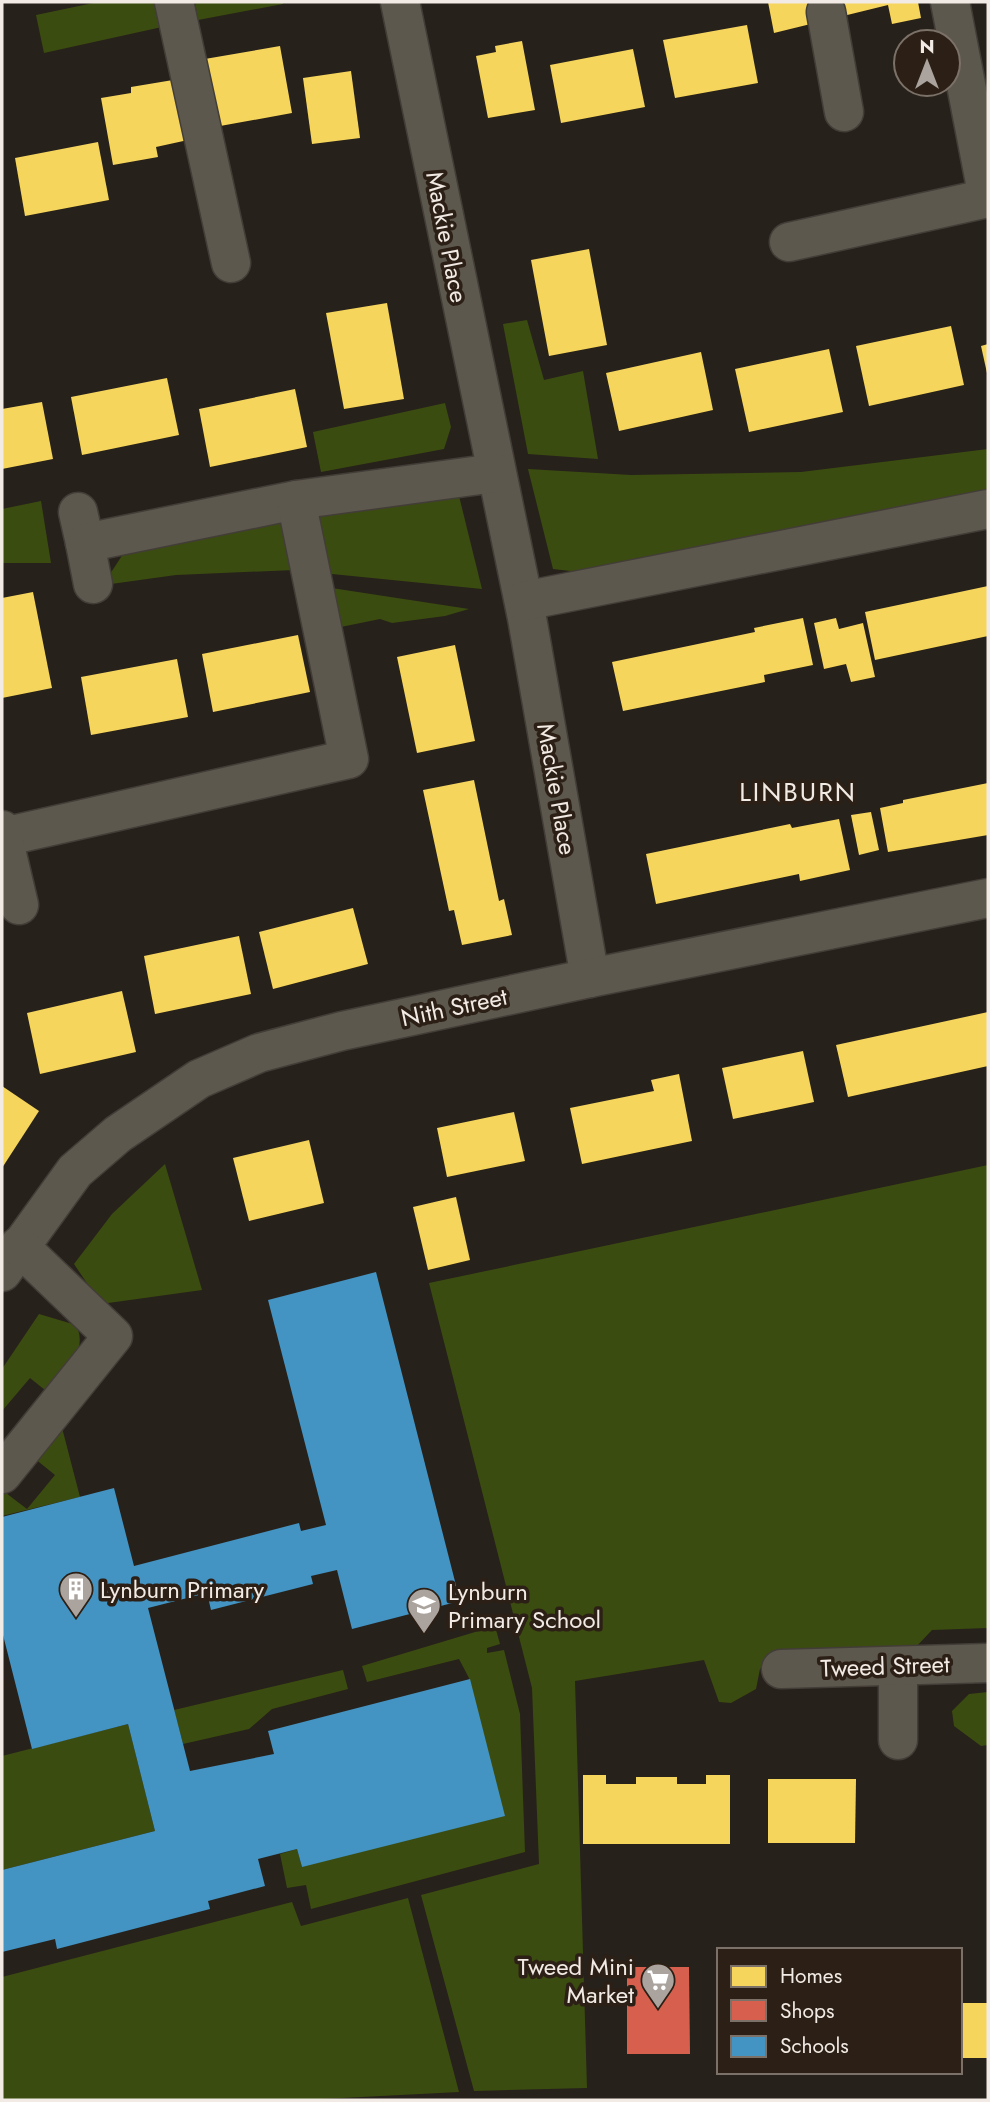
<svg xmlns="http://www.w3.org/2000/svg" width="990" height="2102" font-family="Jost,sans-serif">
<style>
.green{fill:#3b4c10}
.homes{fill:#f6d55c}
.shops{fill:#d6604d}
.schools{fill:#4393c3}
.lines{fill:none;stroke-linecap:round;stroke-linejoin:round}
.minor-casing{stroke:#433d38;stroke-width:41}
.minor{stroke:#5d584e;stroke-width:38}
.labels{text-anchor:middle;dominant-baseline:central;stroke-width:7;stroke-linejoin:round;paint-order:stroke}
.street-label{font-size:24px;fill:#f2eae4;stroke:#2c2016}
.poi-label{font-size:24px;fill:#f2eae4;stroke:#2c2016;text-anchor:start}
.neighbourhood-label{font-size:26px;letter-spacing:2px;fill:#f2eae4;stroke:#2c2016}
</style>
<rect width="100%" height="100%" fill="#27211b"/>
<!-- green -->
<g class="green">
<path d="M98 2H157L162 27 44 53 36 15Z"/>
<path d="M195 2H283V4L198 20Z"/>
<path d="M527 320 544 380 583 371 598 459 528 454 503 324Z"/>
<path d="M445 403 451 427 444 449 321 472 313 432Z"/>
<path d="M988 449V491L579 572 553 569 528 469 631 475 801 472Z"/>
<path d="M458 492 482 589 322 573 316 517 326 509Z"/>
<path d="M41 501 51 563H2V509Z"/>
<path d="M273 518 282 524 294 570 176 575 111 584 110 574 125 551Z"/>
<path d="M325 587 469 609 445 616 392 623 380 619 336 628Z"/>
<path d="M165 1164 202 1290 101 1304 74 1264 112 1214Z"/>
<path d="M988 1165V1628L932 1630 914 1649 768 1660 760 1669 756 1689 731 1703 719 1702 704 1660 575 1681 587 2088 474 2091 421 1895 539 1864 532 1688 429 1283Z"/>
<path d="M39 1314 76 1325C90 1353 62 1370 45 1390L30 1378 2 1411V1369Z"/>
<path d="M60 1420 80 1497 2 1516V1490L27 1509 55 1475 29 1454Z"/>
<path d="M495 1626 500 1644 487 1648V1653L504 1650 520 1714 525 1852 311 1909 306 1885 287 1888 280 1854 297 1849 302 1867 470 1680 459 1659 367 1682 362 1666Z"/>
<path d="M343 1670 348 1689 272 1709 249 1729 183 1744 174 1710Z"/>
<path d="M988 1692V1745L981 1746 954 1726 952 1711 969 1694Z"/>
<path d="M128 1724 155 1831 2 1870V1756Z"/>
<path d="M408 1898 459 2092 303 2100H2V1977L292 1902 301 1926Z"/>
</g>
<!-- homes -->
<g class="homes">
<path d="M768 2H918L921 18 892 24 888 5 774 33Z"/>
<path d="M747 25 758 83 675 98 663 40Z"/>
<path d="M522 41 535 110 488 118 476 56 496 52 495 46Z"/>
<path d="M280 46 292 113 187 132 188 140 156 147 158 157 113 165 101 98 131 93V87L179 79 199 60Z"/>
<path d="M633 49 645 107 561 123 550 65Z"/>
<path d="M351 71 360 138 312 144 303 78Z"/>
<path d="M98 142 109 200 25 216 15 158Z"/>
<path d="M589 249 607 345 549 356 531 260Z"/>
<path d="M387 303 404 399 344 409 326 313Z"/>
<path d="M951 326 964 385 869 406 856 346Z"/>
<path d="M988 344V372L987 373 981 346Z"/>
<path d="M829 349 843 412 749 432 735 369Z"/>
<path d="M701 352 713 410 619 431 606 373Z"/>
<path d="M167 378 179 435 82 455 71 397Z"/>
<path d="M295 389 307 447 210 467 199 409Z"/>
<path d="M42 402 53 459 2 469V409Z"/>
<path d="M988 586V636L875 660 865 612Z"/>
<path d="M33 592 52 688 2 698V598Z"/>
<path d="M803 618 813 665 764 675 765 682 623 711 612 662 755 632 754 628Z"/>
<path d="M836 618 839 629 863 623 875 677 851 682 846 664 824 669 814 623Z"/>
<path d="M298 635 310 692 213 712 202 654Z"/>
<path d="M455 645 475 741 417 753 397 657Z"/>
<path d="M177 659 188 717 91 735 81 677Z"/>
<path d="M474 780 499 901 504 899 512 935 462 945 454 910 449 911 423 790Z"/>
<path d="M988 783V835L888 852 880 808 903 803V800Z"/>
<path d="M871 812 879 850 859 855 851 815Z"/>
<path d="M839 819 850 870 800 881 799 874 656 904 646 854 790 824 792 828Z"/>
<path d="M353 908 368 964 273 989 259 932Z"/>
<path d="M239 936 251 994 155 1014 144 956Z"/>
<path d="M122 991 136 1052 40 1074 27 1013Z"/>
<path d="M988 1012V1066L848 1097 836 1045Z"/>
<path d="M803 1051 814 1102 733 1119 722 1068Z"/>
<path d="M679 1074 692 1141 582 1164 570 1108 654 1091 651 1080Z"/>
<path d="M2 1086 39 1111 2 1168Z"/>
<path d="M514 1112 525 1161 447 1177 437 1128Z"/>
<path d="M309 1140 324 1203 249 1221 233 1158Z"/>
<path d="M456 1197 470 1260 428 1270 413 1207Z"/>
<path d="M583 1775H606V1784H636V1777H677V1784H706V1775H730V1844H583Z"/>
<path d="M768 1779H856L855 1843H768Z"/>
<rect x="960" y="2003" width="28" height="55"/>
</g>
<!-- shops -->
<path class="shops" d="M627 1967H689L690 2054H627Z"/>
<!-- schools -->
<path class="schools" d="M376 1272 460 1601 352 1629 337 1570 311 1576 313 1584 211 1610 207 1593 148 1608 190 1771 274 1754 268 1731 470 1679 505 1816 302 1867 297 1849 258 1859 265 1886 208 1901 210 1909 57 1949 55 1939 2 1952V1870L155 1831 128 1724 32 1749 2 1631V1517L114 1488 134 1566 299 1523 301 1531 326 1525 268 1300Z"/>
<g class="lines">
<!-- minor casing -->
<g class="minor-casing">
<g id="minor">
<path d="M174 2 231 263"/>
<path d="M400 2 527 618 590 978"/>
<path d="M826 12 844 112"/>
<path d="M789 242 988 198 950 2"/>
<path d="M78 512 85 543"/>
<path d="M93 584 85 543 296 500 495 473"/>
<path d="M524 601 988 509"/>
<path d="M2 830 3 837 349 759 296 500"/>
<path d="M3 837 19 905"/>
<path d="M2 1272 75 1171 118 1134 199 1079 259 1053 342 1031 590 978 988 898"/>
<path d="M2 1474 113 1336 19 1246"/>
<path d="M898 1666V1740"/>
<path d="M781 1669 988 1663"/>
</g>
</g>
<!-- minor -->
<use href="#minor" class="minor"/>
</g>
<!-- icons -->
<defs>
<g id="building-pin" transform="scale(1.75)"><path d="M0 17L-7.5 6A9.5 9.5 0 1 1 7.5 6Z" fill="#aba49e" stroke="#2c2016"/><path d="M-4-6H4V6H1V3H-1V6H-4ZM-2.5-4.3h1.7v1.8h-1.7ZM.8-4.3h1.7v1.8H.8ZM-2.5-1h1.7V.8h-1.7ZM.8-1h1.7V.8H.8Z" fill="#fff"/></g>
<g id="school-pin" transform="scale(1.75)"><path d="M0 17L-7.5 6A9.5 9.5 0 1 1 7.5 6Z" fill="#aba49e" stroke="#2c2016"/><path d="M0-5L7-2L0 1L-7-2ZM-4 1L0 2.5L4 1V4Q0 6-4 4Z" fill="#fff"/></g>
<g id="supermarket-pin" transform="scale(1.75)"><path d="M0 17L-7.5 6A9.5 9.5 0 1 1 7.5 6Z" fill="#aba49e" stroke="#2c2016"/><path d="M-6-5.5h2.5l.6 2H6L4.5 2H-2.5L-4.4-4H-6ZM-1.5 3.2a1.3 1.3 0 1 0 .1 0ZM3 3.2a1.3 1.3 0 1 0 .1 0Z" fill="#fff"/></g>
</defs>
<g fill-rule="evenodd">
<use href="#building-pin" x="76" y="1589"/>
<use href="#school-pin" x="424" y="1605"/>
<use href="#supermarket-pin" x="658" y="1980"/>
</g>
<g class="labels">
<!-- street labels -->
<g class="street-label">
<text transform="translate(447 237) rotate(79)">Mackie Place</text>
<text transform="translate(557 789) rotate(80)">Mackie Place</text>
<text transform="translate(454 1007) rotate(-12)">Nith Street</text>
<text transform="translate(885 1666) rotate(-2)">Tweed Street</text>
</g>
<!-- poi labels -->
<g class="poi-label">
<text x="100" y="1589">Lynburn Primary</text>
<text x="448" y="1591">Lynburn<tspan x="448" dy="28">Primary School</tspan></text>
<text x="634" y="1966" text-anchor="end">Tweed Mini<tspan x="634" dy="28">Market</tspan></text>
</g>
<!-- neighbourhood labels -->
<g class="neighbourhood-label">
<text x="798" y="792">LINBURN</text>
</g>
</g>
<!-- border -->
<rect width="990" height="2102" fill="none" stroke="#f2eae4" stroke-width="7"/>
<!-- legend -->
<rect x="717" y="1948" width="245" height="126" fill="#2c2016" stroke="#7b7168" stroke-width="2"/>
<rect x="731" y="1966" width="35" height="21" fill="#f6d55c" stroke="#7b7168" stroke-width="2"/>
<text x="780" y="1983" font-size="21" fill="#f2eae4">Homes</text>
<rect x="731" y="2000" width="35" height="21" fill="#d6604d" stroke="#7b7168" stroke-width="2"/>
<text x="780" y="2018" font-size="21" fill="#f2eae4">Shops</text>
<rect x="731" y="2036" width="35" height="21" fill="#4393c3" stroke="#7b7168" stroke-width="2"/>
<text x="780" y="2053" font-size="21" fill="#f2eae4">Schools</text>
<!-- north arrow -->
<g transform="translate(927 63)"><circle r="33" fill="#2c2016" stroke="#7b7168" stroke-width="2"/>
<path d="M0-5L12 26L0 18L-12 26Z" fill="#aba49e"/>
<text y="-10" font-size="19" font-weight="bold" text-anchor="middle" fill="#f2eae4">N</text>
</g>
</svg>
